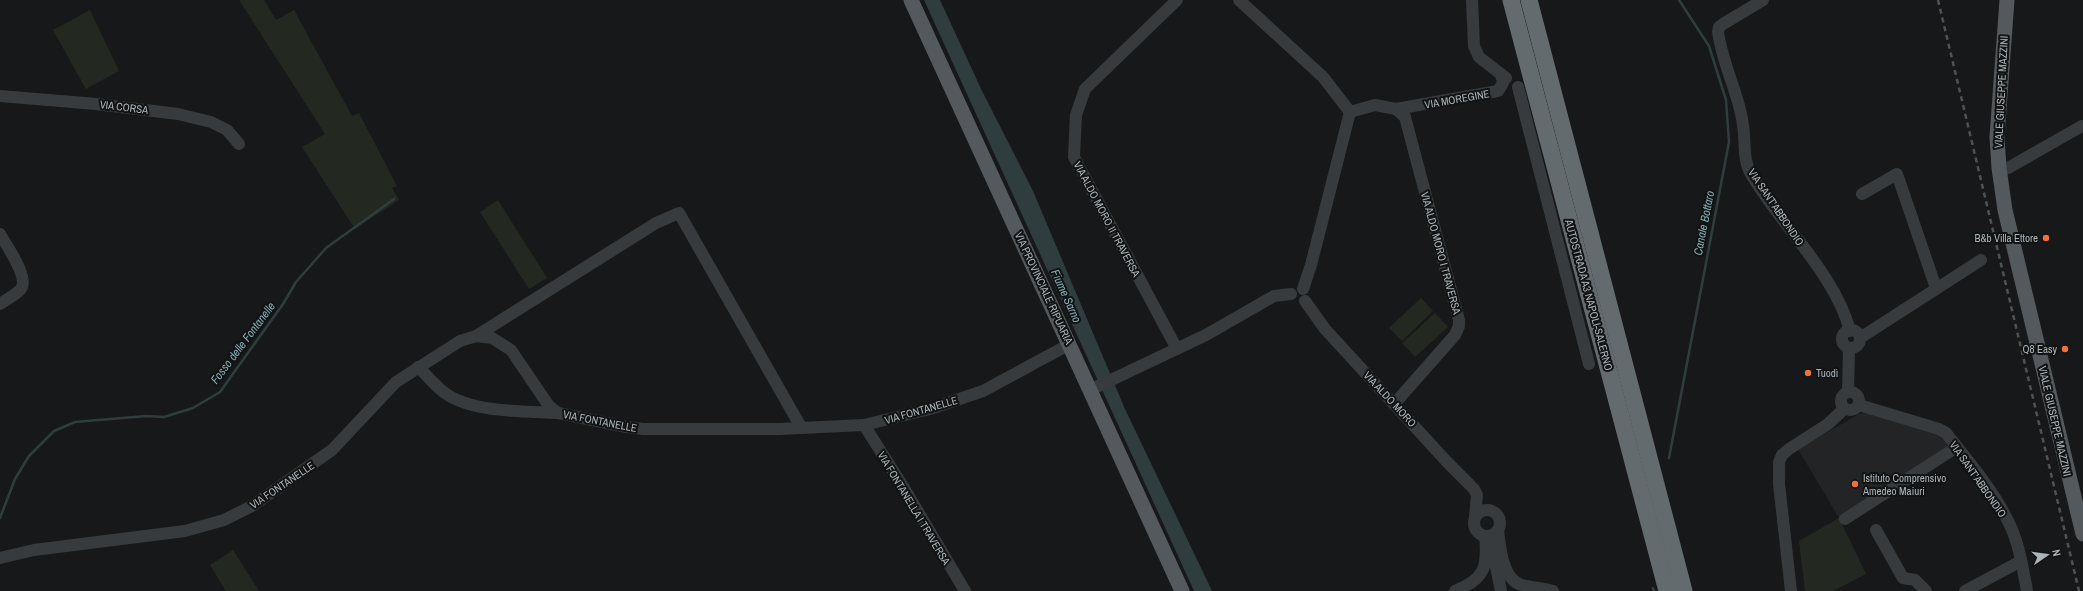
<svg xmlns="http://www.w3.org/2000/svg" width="2083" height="591" font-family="'Archivo Narrow',sans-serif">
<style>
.built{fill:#232426}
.green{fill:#232921}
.water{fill:#2f3d3f}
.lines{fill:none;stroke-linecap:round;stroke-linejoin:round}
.stream{stroke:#2f3d3f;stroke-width:2.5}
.minor{stroke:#383b3e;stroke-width:12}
.major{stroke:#54595d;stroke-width:15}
.highway{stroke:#646b6f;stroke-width:17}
.rail{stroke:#4d5255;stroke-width:2.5;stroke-dasharray:5 4;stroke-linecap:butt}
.poi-dot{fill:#ed733b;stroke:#121314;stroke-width:1.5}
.labels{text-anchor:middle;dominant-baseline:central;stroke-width:4;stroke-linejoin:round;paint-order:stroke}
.street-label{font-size:11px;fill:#aab4b9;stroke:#121314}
.poi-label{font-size:11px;fill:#aab4b9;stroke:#121314;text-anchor:end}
.water-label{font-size:12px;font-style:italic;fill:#82adb2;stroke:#121314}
</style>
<rect width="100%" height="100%" fill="#171819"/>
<!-- built -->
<path class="built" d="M1866 413 1941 435 1950 446 1839 518 1798 449 1859 414Z"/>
<!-- green -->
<g class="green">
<path d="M239 0H264L276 20 294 10 352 116 359 113 397 186 392 188 399 200 355 229 302 147 325 134Z"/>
<path d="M90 10 119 71 86 89 53 30Z"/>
<path d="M498 200 547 278 529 289 480 212Z"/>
<path d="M1421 298 1433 311 1402 341 1389 328Z"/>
<path d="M1435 313 1448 327 1415 357 1402 343Z"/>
<path d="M1839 518 1866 574 1833 591H1805L1799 541Z"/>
<path d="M233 550 259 591H226L210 565Z"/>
</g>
<!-- water -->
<path class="water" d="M924 0H940L982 91 1033 191 1125 409 1212 591H1194Z"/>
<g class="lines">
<!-- stream -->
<g class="stream">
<path d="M1669 458 1729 142 1726 100 1709 46 1679 0"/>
<path d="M0 518 15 479 29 456 54 431 75 422 146 416 164 417 193 408 220 392 283 304 296 282 326 248 394 199"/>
<path d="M1653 588 1654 591"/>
</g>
<!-- minor -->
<g class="minor">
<path d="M1239 0 1323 77 1350 112 1311 265 1303 289"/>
<path d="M1472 0 1474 46 1479 57 1506 78"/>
<path d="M1763 0 1723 24 1719 27 1718 32C1723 68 1742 99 1744 135 1745 149 1744 162 1751 174 1780 224 1836 275 1850 331"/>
<path d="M1518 87 1589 364"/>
<path d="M0 96 96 104 178 114 211 122 227 130 239 144"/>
<path d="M1350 112 1375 105 1396 109 1498 91 1503 83 1501 74"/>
<path d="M1999 170 2008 168 2082 126"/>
<path d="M1862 194 1897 174 1936 288"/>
<path d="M0 234C6 245 31 279 20 290 15 295 6 300 0 304"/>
<path d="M1305 301 1325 329 1448 463 1474 489 1477 495 1475 517"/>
<circle cx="1851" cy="339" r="9"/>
<path d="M476 336 656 223 679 213 801 427"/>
<path d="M1860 338 1981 260"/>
<path d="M1177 349 1074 157 1076 115 1085 89 1177 0"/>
<path d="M418 367C427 375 435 386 445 393 472 413 525 411 558 413"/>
<path d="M1090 390 1206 335 1274 296 1291 294"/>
<circle cx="1850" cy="401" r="9"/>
<path d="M1848 392 1849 348"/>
<path d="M1395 403 1455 335 1459 326V320L1405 117 1396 109"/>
<path d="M1859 405 1939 429 1946 433C1968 461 1994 491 2009 523 2019 543 2023 569 2027 591"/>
<path d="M864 425 904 488 965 591"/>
<circle cx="1487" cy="523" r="13"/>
<path d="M1845 519 1957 447"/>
<path d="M1498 530C1500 546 1502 580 1522 585 1532 588 1543 588 1553 591"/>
<path d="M1876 530 1903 578 1915 580 1926 591"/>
<path d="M1491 543 1501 591"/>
<path d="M0 558 34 550 185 531 224 520 252 506 332 450 396 382 460 341 476 336 492 338 511 350 549 406 558 413 627 427 643 429H780L864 425 930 409 983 391 1070 344"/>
<path d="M1455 591C1485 579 1488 567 1485 536"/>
<path d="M1791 591 1779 484V462L1782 455 1789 449 1828 424 1844 409"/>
<path d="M1965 591 2021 561"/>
</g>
<!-- major -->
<g class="major">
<path d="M911 0 1182 591"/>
<path d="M2007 0 1997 137 1999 168 2005 210 2083 534"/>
</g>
<!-- highway -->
<g class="highway">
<path d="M1511 0 1667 591"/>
<path d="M1529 0 1684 591"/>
</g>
<!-- rail -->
<path class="rail" d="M1938 0 2079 591"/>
</g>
<!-- markers -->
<g class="poi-dot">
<circle cx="2046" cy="238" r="4"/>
<circle cx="2065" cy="349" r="4"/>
<circle cx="1808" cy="373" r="4"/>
<circle cx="1855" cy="484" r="4"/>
</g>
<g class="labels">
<!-- street labels -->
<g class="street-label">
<text transform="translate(2001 92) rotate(-87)">VIALE GIUSEPPE MAZZINI</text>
<text transform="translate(1457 99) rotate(-10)">VIA MOREGINE</text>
<text transform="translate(124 107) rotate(7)">VIA CORSA</text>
<text transform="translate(1776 207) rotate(56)">VIA SANT'ABBONDIO</text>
<text transform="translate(1107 219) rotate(62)">VIA ALDO MORO II TRAVERSA</text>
<text transform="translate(1441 253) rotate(75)">VIA ALDO MORO I TRAVERSA</text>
<text transform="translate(1044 288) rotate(65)">VIA PROVINCIALE RIPUARIA</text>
<text transform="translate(1589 295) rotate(75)">AUTOSTRADA A3 NAPOLI-SALERNO</text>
<text transform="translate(1390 399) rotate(47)">VIA ALDO MORO</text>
<text transform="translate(921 410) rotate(-16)">VIA FONTANELLE</text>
<text transform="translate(600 421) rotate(11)">VIA FONTANELLE</text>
<text transform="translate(2055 421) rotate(77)">VIALE GIUSEPPE MAZZINI</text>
<text transform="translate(1978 479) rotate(55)">VIA SANT'ABBONDIO</text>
<text transform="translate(282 485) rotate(-34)">VIA FONTANELLE</text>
<text transform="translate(914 508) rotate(59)">VIA FONTANELLA I TRAVERSA</text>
</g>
<!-- poi labels -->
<g class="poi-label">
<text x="2038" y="238">B&amp;b Villa Ettore</text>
<text x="2057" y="349">Q8 Easy</text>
<text x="1816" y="373" text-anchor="start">Tuodì</text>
<text x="1863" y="478" text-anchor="start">Istituto Comprensivo<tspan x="1863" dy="13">Amedeo Maiuri</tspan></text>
</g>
<!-- water labels -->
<g class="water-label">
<text transform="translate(1704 223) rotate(-79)">Canale Bottaro</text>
<text transform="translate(1066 296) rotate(66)">Fiume Sarno</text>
<text transform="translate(243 343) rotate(-53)">Fosso delle Fontanelle</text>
</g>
</g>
<!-- north arrow -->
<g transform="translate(2047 555) rotate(77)" stroke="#121314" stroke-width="3" paint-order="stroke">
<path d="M0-3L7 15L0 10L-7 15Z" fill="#aab4b9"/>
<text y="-6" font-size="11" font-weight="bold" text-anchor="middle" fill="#aab4b9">N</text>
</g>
</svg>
